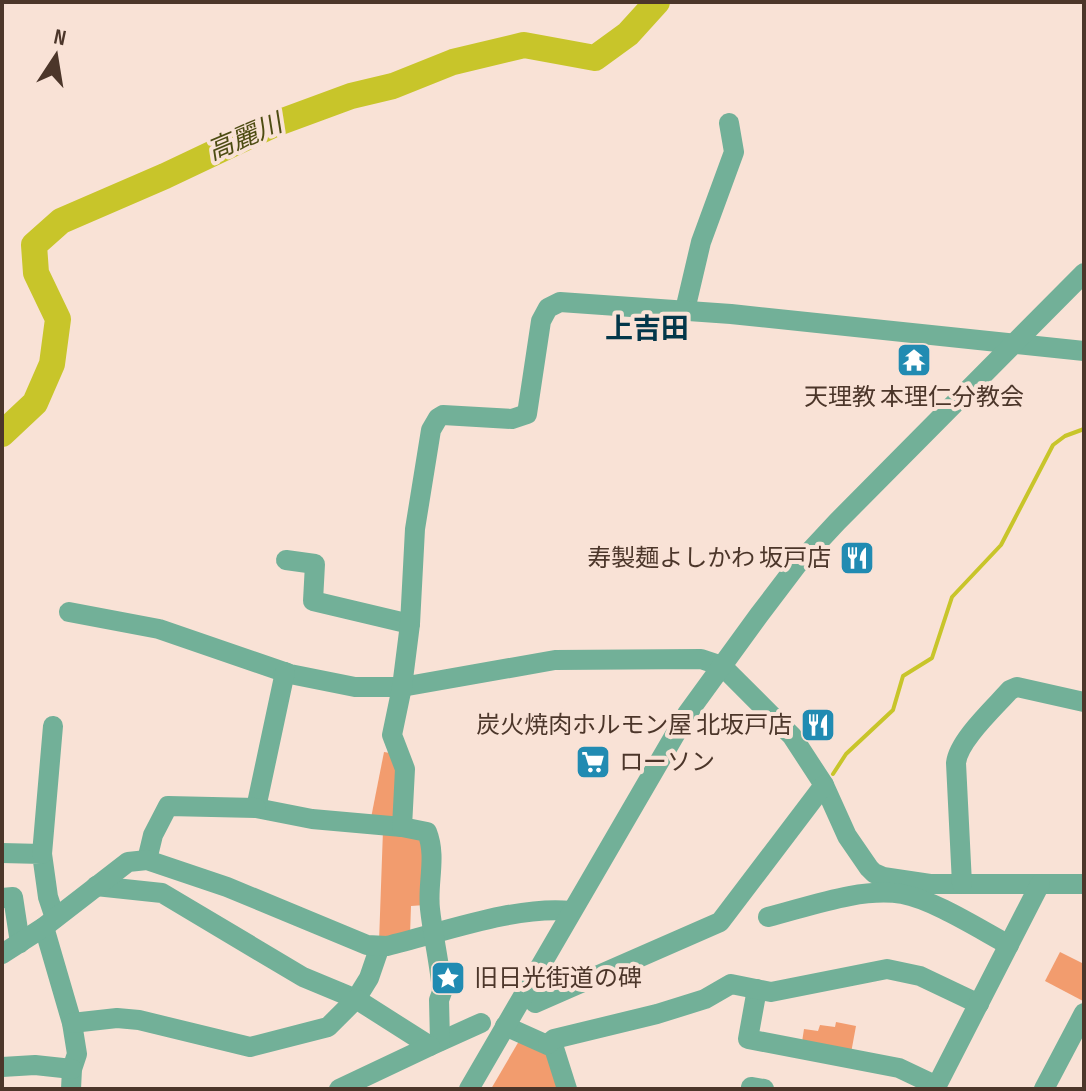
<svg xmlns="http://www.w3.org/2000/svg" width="1086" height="1091" font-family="'Sofia Sans Condensed','Noto Sans JP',sans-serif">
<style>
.green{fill:#f29c6e}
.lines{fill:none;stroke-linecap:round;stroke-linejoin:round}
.stream{stroke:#c8c52a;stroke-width:4}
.river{stroke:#c8c52a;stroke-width:26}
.minor{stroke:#72b098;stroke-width:20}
.labels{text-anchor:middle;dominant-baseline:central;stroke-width:8;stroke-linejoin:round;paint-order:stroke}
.poi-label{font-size:24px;fill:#4c362a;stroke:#f9e2d6;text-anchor:end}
.water-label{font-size:26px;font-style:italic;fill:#4d4c12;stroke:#f9e2d6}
.quarter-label{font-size:28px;font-weight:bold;fill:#03374a;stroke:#f9e2d6}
</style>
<rect width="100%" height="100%" fill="#f9e2d6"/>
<!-- green -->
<g class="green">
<path d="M384 752 396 754 397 824 370 823Z"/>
<path d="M383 830 423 839 425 905 411 906 410 935 379 942Z"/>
<path d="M1060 952 1084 964 1083 1001 1045 981Z"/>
<path d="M836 1022 856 1026 851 1053 802 1042 804 1029 818 1031 820 1025 835 1027Z"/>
<path d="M519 1041 548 1050 562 1089H491Z"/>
</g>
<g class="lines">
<!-- stream -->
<path class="stream" d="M833 774 846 754 893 710 903 676 932 658 952 597 1001 545 1053 445 1065 436 1084 429"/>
<!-- river -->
<path class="river" d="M2 434 35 403 52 364 58 319 36 273 34 245 61 221 165 176 275 124 351 96 393 86 453 62 524 45 595 58 628 34 657 2"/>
<!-- minor -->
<g class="minor">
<path d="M685 310 701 242 734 152 729 123"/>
<path d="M286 560 315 564 313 601 410 624"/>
<path d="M69 612 159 629 290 674 355 687H402L555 660 701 659 722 666 792 736 824 785 847 836 869 868 874 873 883 877 930 884H1084"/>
<path d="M285 672 256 808 312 819 402 827"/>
<path d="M2 853 42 854 48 897 55 918"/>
<path d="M42 854 53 726"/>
<path d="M147 860 153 835 168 806 256 808"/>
<path d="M962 884 956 763C958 741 994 708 1010 690L1017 687 1084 702"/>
<path d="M96 886 162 893 303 977 356 999 369 978 380 946"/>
<path d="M2 898 13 897 20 943"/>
<path d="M768 917C808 907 861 887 902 894 934 900 979 929 1009 945"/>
<path d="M44 927 72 1023 77 1054 72 1069 71 1089"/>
<path d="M2 954 44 927 128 862 147 860 227 887 367 945 387 946C441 933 517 905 571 911"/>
<path d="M757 989 748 1039 899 1068 937 1086"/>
<path d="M535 1003 720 922 824 785"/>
<path d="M72 1023 117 1018 139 1020 250 1047 328 1027 356 999 430 1046 481 1023"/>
<path d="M505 1026 554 1048 567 1089"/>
<path d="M440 1041 439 1000 442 992C440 964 433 937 430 909 427 883 437 857 427 832L402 827 405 769 392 735 402 687 410 624 415 529 431 430 438 418 443 415 512 419 527 414 541 321 548 308 560 302 731 314 1084 351"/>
<path d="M548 1044 554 1039 657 1014 705 999 731 984 771 992 887 969 920 976 979 1004"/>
<path d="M2 1067 35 1065 72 1069"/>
<path d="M751 1087 764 1089"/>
<path d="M339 1089 430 1046"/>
<path d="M469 1089 687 714 759 615 797 565 837 522 1084 273"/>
<path d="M935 1089 1040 884"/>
<path d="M1044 1089 1084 1013"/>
</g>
</g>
<!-- icons -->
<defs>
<g id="temple-square" transform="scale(1.8)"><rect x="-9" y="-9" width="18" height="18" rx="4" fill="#218bb2" stroke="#f9e2d6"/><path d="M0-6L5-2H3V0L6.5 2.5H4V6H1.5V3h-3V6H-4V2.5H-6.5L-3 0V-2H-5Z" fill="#fff"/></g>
<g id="restaurant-square" transform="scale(1.8)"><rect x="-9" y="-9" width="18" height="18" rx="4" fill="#218bb2" stroke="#f9e2d6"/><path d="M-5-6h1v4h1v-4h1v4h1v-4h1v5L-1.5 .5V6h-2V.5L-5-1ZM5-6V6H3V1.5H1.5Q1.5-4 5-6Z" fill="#fff"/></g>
<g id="supermarket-square" transform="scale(1.8)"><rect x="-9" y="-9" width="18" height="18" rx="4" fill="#218bb2" stroke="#f9e2d6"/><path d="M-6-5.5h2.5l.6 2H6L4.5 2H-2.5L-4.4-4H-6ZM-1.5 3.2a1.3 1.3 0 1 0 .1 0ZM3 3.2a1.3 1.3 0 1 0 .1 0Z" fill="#fff"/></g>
<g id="sight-square" transform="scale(1.8)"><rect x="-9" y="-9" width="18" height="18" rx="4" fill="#218bb2" stroke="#f9e2d6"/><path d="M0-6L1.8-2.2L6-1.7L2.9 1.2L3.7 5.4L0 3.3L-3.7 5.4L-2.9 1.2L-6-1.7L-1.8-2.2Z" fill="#fff"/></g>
</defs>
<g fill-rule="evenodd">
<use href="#temple-square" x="914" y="360"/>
<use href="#restaurant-square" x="857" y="558"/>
<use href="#restaurant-square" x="818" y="725"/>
<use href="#supermarket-square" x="593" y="762"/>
<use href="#sight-square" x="448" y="978"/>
</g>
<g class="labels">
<!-- poi labels -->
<g class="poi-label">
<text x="914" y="397" text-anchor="middle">天理教 本理仁分教会</text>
<text x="831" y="558">寿製麺よしかわ 坂戸店</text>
<text x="792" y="725">炭火焼肉ホルモン屋 北坂戸店</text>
<text x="619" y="762" text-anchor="start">ローソン</text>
<text x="474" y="978" text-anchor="start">旧日光街道の碑</text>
</g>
<!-- water labels -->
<g class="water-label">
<text transform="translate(245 138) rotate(-23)">高麗川</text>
</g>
<!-- quarter labels -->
<g class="quarter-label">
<text x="647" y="329">上吉田</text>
</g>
</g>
<!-- border -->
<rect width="1086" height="1091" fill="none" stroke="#4c362a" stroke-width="8"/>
<!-- north arrow -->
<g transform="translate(56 56) rotate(12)" stroke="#f9e2d6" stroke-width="6" paint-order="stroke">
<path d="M0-6L14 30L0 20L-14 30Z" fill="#4c362a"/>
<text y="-12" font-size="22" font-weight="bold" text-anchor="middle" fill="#4c362a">N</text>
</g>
</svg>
